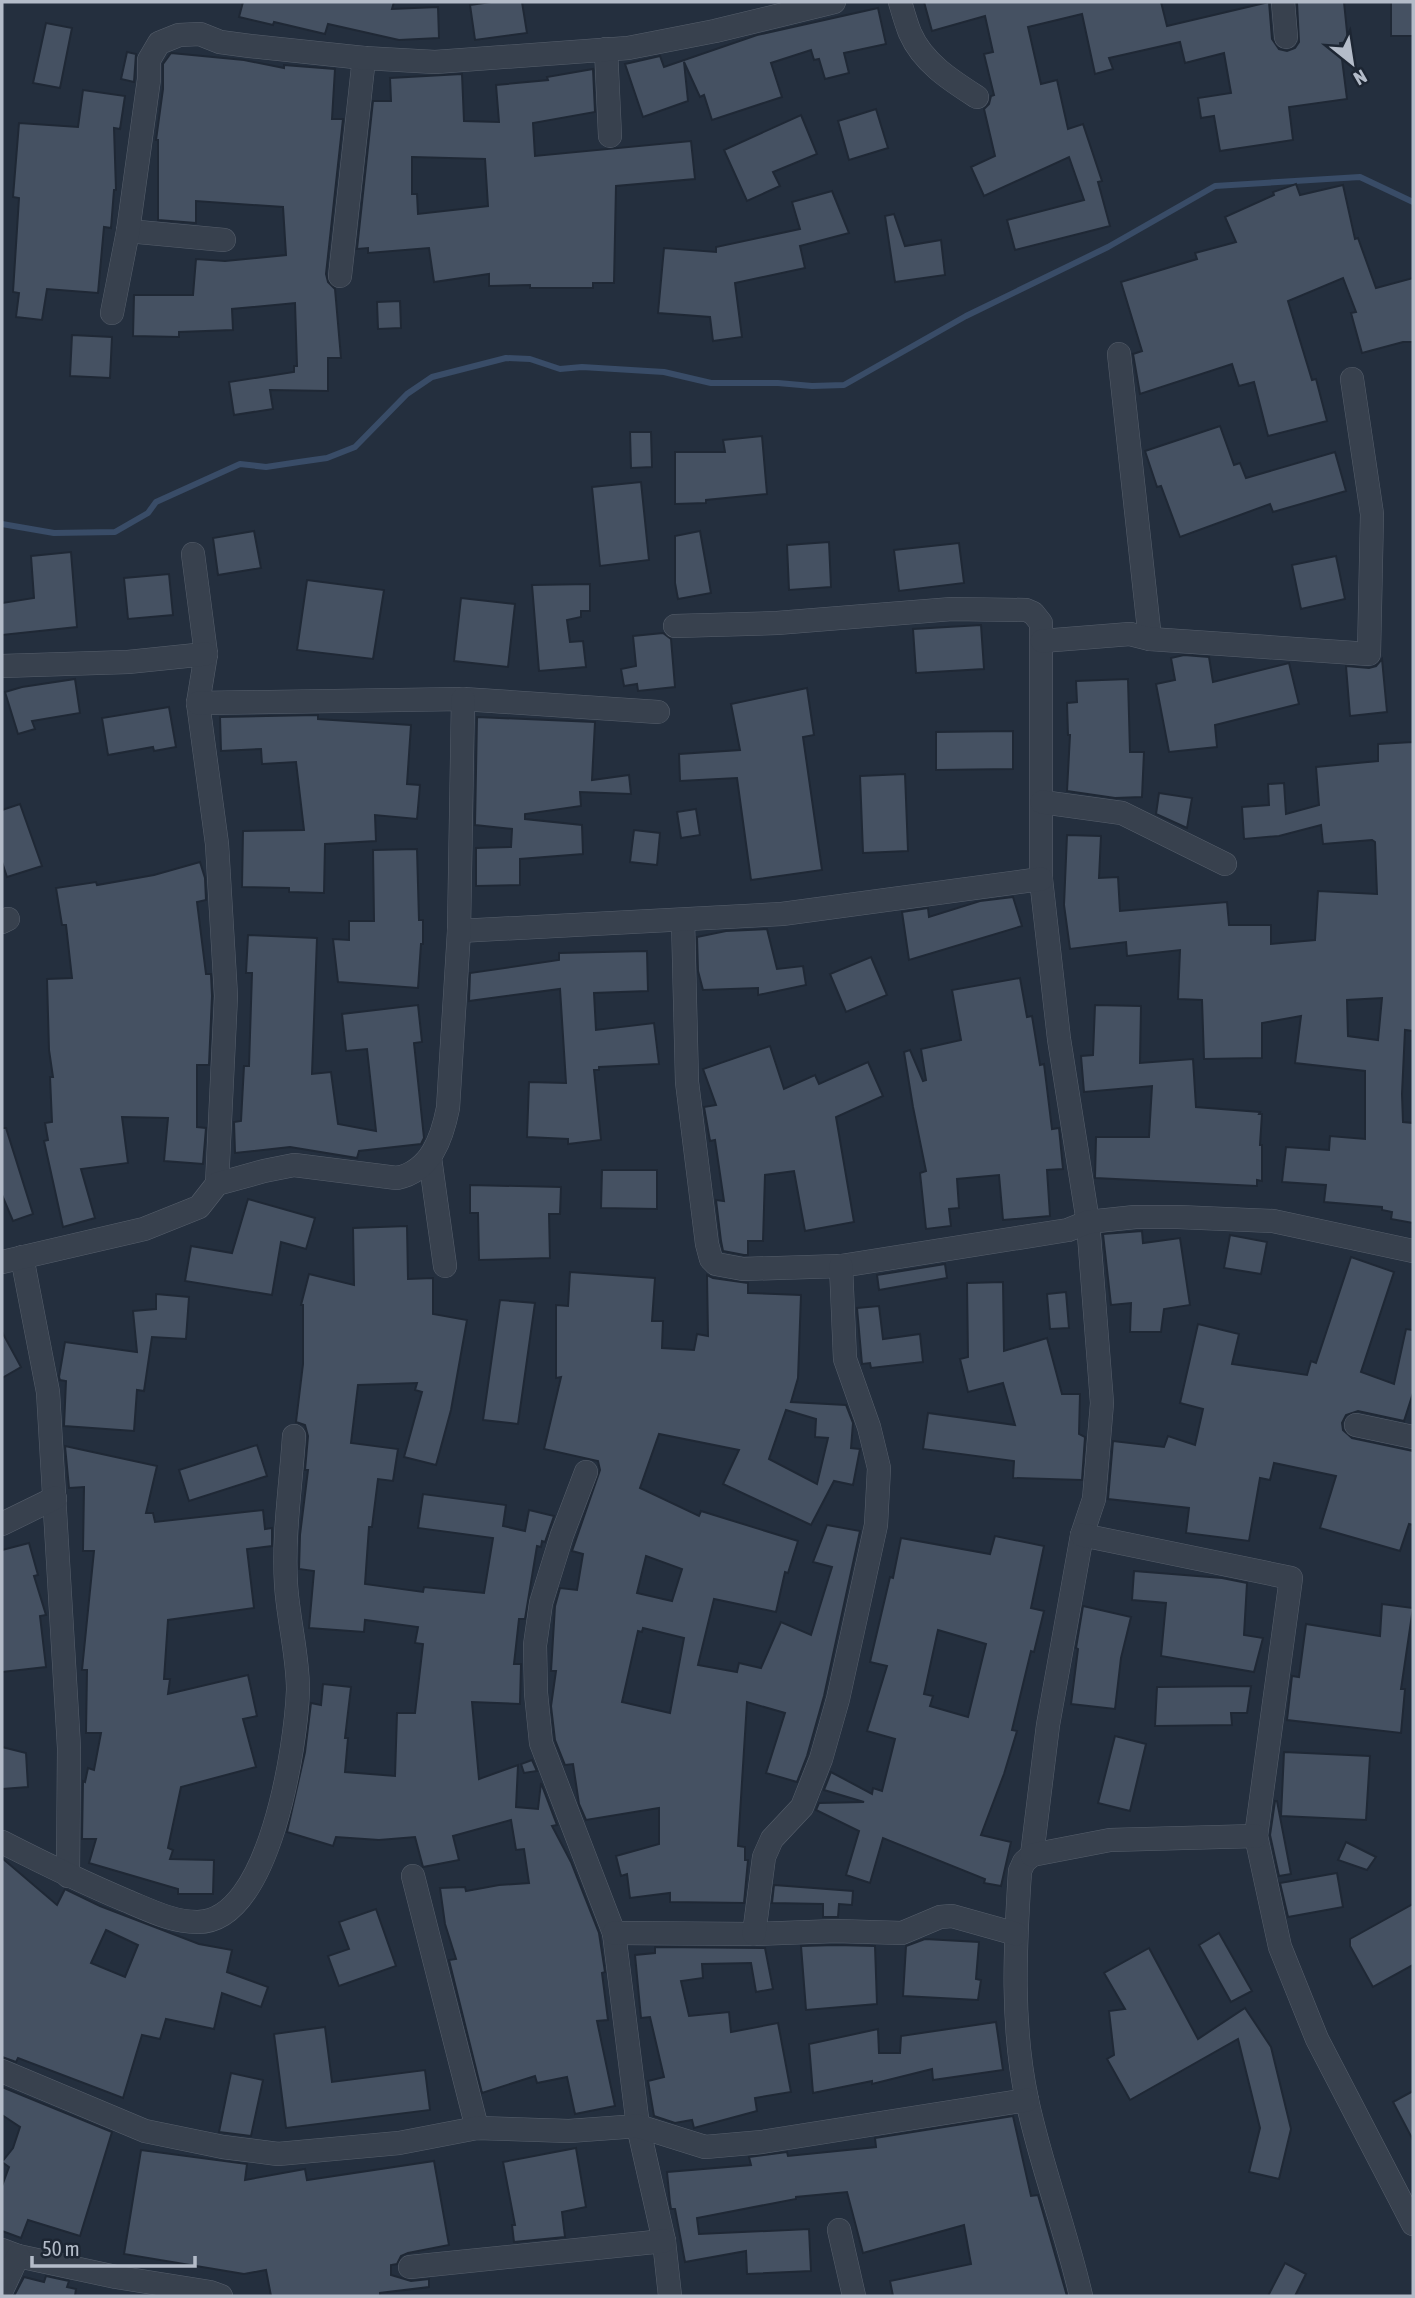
<svg xmlns="http://www.w3.org/2000/svg" width="1415" height="2298" font-family="'Asap Condensed',sans-serif">
<style>
.lines{fill:none;stroke-linecap:round;stroke-linejoin:round}
.stream{stroke:#394c67;stroke-width:6}
.building{fill:#455162;stroke:#1f2835;stroke-width:2;fill-rule:evenodd}
.minor-casing{stroke:#565f6c;stroke-width:24}
.minor{stroke:#38414e;stroke-width:23}
</style>
<rect width="100%" height="100%" fill="#242f3e"/>
<g class="lines">
<!-- stream -->
<path class="stream" d="M2 524 54 533 115 532 148 513 156 502 240 464 266 467 299 462 327 458 355 447 407 394 432 377 506 358 530 359 560 369 582 367 664 372 711 383H778L812 386 844 385 966 316 1108 247 1215 186 1360 177 1413 202"/>
</g>
<!-- building -->
<g class="building">
<path d="M243 2H394L392 9 438 7 439 38 399 40 328 24 325 34 274 22 273 25 239 17Z"/>
<path d="M491 2H522L527 33 475 40 470 5Z"/>
<path d="M924 2H1161L1167 26 1269 2 1272 39 1279 49 1287 51 1295 48 1299 42 1297 2H1344L1348 42 1340 43 1347 99 1289 107 1293 140 1220 151 1214 116 1201 118 1198 98 1231 93 1224 53 1185 63 1180 42 1109 58 1113 69 1095 74 1082 14 1028 27 1041 84 1057 80 1068 129 1083 124 1102 181 1098 182 1110 226 1015 250 1007 220 1084 200 1069 157 984 196 971 167 995 156 984 109 989 104 991 96 994 95 984 54 993 52 985 16 932 31Z"/>
<rect x="1391" y="2" width="22" height="34"/>
<path d="M878 8 886 44 844 53 849 73 825 79 819 59 814 60 811 50 771 63 782 97 712 120 704 95 700 97 684 62 688 101 643 117 625 64 660 56 664 67 757 35Z"/>
<path d="M46 23 72 28 60 88 33 83Z"/>
<path d="M127 52 136 54 134 82 121 79Z"/>
<path d="M171 53 244 60 284 68V65L335 69 332 119H343L326 274 328 282 335 289 341 358H328V391L270 390 273 409 234 415 229 382 294 372V366H297L295 303 232 309 233 330 179 332V337L133 336 134 295H193L196 259 225 261 286 255 283 207 196 201V223L158 220V140H156L163 89V64Z"/>
<path d="M593 69 595 112 533 123 535 156 691 141 695 179 616 186 614 283H593V288H530V285L489 286V274L434 282 429 248 368 253V248L357 249 373 101H391L390 78 462 74 464 121 499 122 496 85 548 80 547 77ZM412 157 485 159 488 206 418 214 417 194H412Z"/>
<path d="M83 90 125 96 120 129 114 128 116 190H114L111 228 104 227 98 293 47 289 42 320 16 317 19 293 13 292 19 198 13 197 19 123 78 127Z"/>
<path d="M876 109 888 148 849 160 838 121Z"/>
<path d="M801 115 817 154 773 172 780 186 747 201 724 150Z"/>
<path d="M1296 184 1300 195 1343 185 1355 239 1358 238 1376 288 1413 278V342H1403L1362 353 1351 313 1356 312 1343 278 1288 301 1312 380 1316 379 1327 421 1268 436 1254 382 1239 386 1232 364 1140 394 1133 354 1142 351 1121 282 1197 259 1195 253 1236 242 1225 217 1274 195 1273 192Z"/>
<path d="M832 191 849 233 800 246 805 268 735 283 742 337 713 341 710 317 658 313 664 248 716 252V247L800 229 792 202Z"/>
<path d="M894 214 905 246 941 240 945 275 895 282 885 216Z"/>
<path d="M400 301 401 328 378 329 377 302Z"/>
<path d="M72 335 112 337 110 378 70 376Z"/>
<path d="M1220 426 1234 465 1240 463 1246 478 1335 452 1346 491 1273 512 1270 504 1180 537 1161 486 1157 487 1145 451Z"/>
<path d="M630 432H651L652 467 631 468Z"/>
<path d="M762 436 767 494 706 500V503L675 504V452H725L723 440Z"/>
<path d="M641 482 649 560 600 566 592 487Z"/>
<path d="M254 531 261 568 218 575 213 538Z"/>
<path d="M700 531 711 593 678 599 675 583V536Z"/>
<path d="M829 542 831 587 789 590 787 545Z"/>
<path d="M959 543 964 583 899 591 894 550Z"/>
<path d="M71 552 77 627 2 635V603L34 598 31 556Z"/>
<path d="M1336 556 1345 599 1301 609 1292 565Z"/>
<path d="M169 574 173 615 128 619 124 578Z"/>
<path d="M307 580 384 590 373 659 297 650Z"/>
<path d="M590 584V611H581V617L567 620 570 642 583 641 586 667 539 671 532 585Z"/>
<path d="M461 598 515 604 508 667 454 661Z"/>
<path d="M981 625 984 669 916 673 913 629Z"/>
<path d="M663 633 671 639 675 687 638 691 637 684 624 686 621 669 636 666 633 636Z"/>
<path d="M1184 655 1209 657 1213 682 1289 663 1299 704 1215 725 1217 747 1169 752 1156 684 1175 680 1171 658Z"/>
<path d="M1382 659 1387 712 1350 716 1346 666 1369 668 1376 666Z"/>
<path d="M75 679 80 713 32 721 35 729 18 734 5 692 22 687Z"/>
<path d="M1128 679 1130 752H1144L1142 797 1115 798 1067 791 1070 735H1068L1067 703 1077 702 1076 681Z"/>
<path d="M807 688 814 735 803 737 822 870 751 880 737 778 680 781 679 754 740 750 731 704Z"/>
<path d="M169 707 176 747 154 751 153 747 108 755 102 718Z"/>
<path d="M318 715V719L411 725 407 784 420 785 417 819 375 815 376 841 325 844 324 893 289 892V888L242 887 243 831 304 830 296 762 262 764 261 749 221 751 220 717Z"/>
<path d="M477 717 595 722 592 780 629 775 631 794 580 792 581 806 525 814V819L582 825 583 854 520 859V885L476 886V848L511 847 512 829 475 825Z"/>
<path d="M1013 731V769L936 770V732Z"/>
<path d="M1413 742V1031L1405 1030 1402 1094 1403 1122 1413 1123V1223L1391 1219 1392 1212 1382 1210V1207L1324 1202 1326 1185 1282 1182 1286 1147 1329 1150 1330 1136 1365 1139V1071L1295 1063 1301 1016 1262 1023V1058L1204 1059 1202 1000 1178 999 1180 950 1127 956 1126 942 1070 949 1064 905 1067 835 1101 836 1099 878 1118 877 1120 911 1227 902 1229 925H1271V944L1315 940 1318 891 1377 894 1375 842 1372 840 1323 844 1321 825 1279 836 1244 839 1242 807 1269 805 1268 784 1284 783 1286 814 1319 805 1316 767 1378 761V744ZM1382 998 1378 1040 1348 1036 1347 1000Z"/>
<path d="M905 774 908 851 863 853 860 776Z"/>
<path d="M1159 793 1192 798 1187 828 1156 814Z"/>
<path d="M20 804 42 866 7 877 2 862V810Z"/>
<path d="M696 809 700 835 681 838 677 812Z"/>
<path d="M634 830 660 833 657 865 630 862Z"/>
<path d="M417 849 419 920H423V944H421L418 988 338 982 333 939 349 940V921H374L373 850Z"/>
<path d="M200 862 205 878 206 900 197 902 206 974H211L212 996 209 1065H197V1127L206 1128 203 1164 164 1161 168 1118 122 1117 128 1163 81 1169 95 1218 63 1227 44 1141 48 1140 45 1123 52 1122 50 1077H53L49 1050 47 979 72 978 66 925H62L56 888 96 882 97 885 154 875Z"/>
<path d="M1013 897 1022 926 909 960 902 912 928 908 929 917 980 901Z"/>
<path d="M767 929 777 969 803 966 806 985 758 995V988L703 990 698 971 697 937 726 931Z"/>
<path d="M248 935 317 938 312 1074 331 1072 338 1124 376 1131 367 1049 346 1051 342 1014 418 1005 422 1042 414 1043 424 1138 421 1144 359 1151 357 1158 290 1147 235 1153 234 1122 241 1121 244 1066H249L252 973H246Z"/>
<path d="M647 951 648 991 594 993 596 1030 654 1023 659 1064 599 1067V1070H594L601 1140 568 1144V1139L527 1137 529 1082 566 1083 560 989 469 1001 470 973 559 960V953Z"/>
<path d="M871 957 887 995 846 1012 830 974Z"/>
<path d="M1020 978 1027 1017 1032 1016 1040 1065 1044 1064 1052 1129 1059 1128 1063 1169 1047 1170 1050 1216 1003 1220 999 1175 957 1179 959 1208 949 1209 951 1226 926 1229 920 1173 926 1171 913 1107 904 1052 910 1050 923 1081 926 1080 921 1049 961 1040 952 990Z"/>
<path d="M1095 1005 1141 1006 1140 1063 1193 1059 1196 1107 1260 1112 1259 1114H1262L1260 1145H1262V1181L1257 1180V1186L1095 1178 1096 1137H1149L1152 1086 1084 1092 1081 1056 1093 1055Z"/>
<path d="M770 1046 784 1089 815 1075 819 1084 868 1062 883 1096 836 1117 854 1222 805 1231 794 1171 765 1175 763 1241H748V1255H744L723 1251 721 1241 716 1200 724 1201 715 1140 710 1141 704 1107 716 1105 703 1069Z"/>
<path d="M2 1128H6L33 1214 13 1221 2 1195Z"/>
<path d="M602 1170H657V1209L601 1208Z"/>
<path d="M470 1185 561 1187 560 1214H549L550 1258 479 1260 478 1213H470Z"/>
<path d="M248 1199 315 1218 306 1249 281 1242 272 1295 185 1281 191 1246 232 1253Z"/>
<path d="M407 1226 408 1279 433 1278V1314L467 1320 451 1410 436 1465 404 1457 422 1392 415 1390 417 1383 358 1385 351 1443 398 1449 393 1481 378 1479 372 1527H369L365 1584 423 1592 424 1587 484 1593 493 1538 418 1528 423 1494 506 1505 503 1526 525 1531 529 1510 554 1516 545 1542 542 1541 541 1547 537 1546 525 1619H519L514 1664H521L520 1704 472 1702 479 1779 518 1765 516 1807 538 1809 541 1783 557 1825 552 1826 571 1862 599 1933 605 1972 602 1973 608 2020 597 2021 615 2106 575 2114 567 2077 537 2083 535 2076 482 2093 449 1960 456 1959 445 1924 440 1888 465 1887 466 1891 499 1885 529 1883 524 1849 516 1850 511 1820 453 1836 459 1860 423 1867 415 1837 379 1840 336 1837 333 1846 287 1832 305 1752 311 1703 321 1705 323 1684 351 1687 345 1738H348L345 1772 395 1776 397 1713H415L423 1644 415 1643 418 1627 365 1620 364 1632 309 1628 314 1571 299 1569 300 1535 308 1470H305L308 1436 305 1425 296 1422 303 1364V1305H301L309 1274 354 1285 353 1228Z"/>
<path d="M1142 1231 1143 1243 1180 1238 1190 1305 1164 1309 1161 1332H1130L1131 1303 1111 1305 1103 1234Z"/>
<path d="M1230 1235 1267 1242 1261 1274 1224 1268Z"/>
<path d="M1351 1257 1394 1272 1361 1372 1394 1384 1406 1329 1413 1330V1393L1404 1421 1358 1411 1346 1415 1342 1423 1343 1430 1352 1438 1413 1451V1525L1409 1524 1400 1551 1320 1528 1336 1476 1274 1463 1270 1480 1260 1478 1249 1541 1186 1533 1189 1508 1108 1499 1113 1441 1164 1447 1168 1436 1195 1445 1203 1409 1180 1403 1198 1324 1239 1334 1232 1364 1307 1375 1311 1361 1316 1363Z"/>
<path d="M945 1264 947 1278 879 1290 877 1275Z"/>
<path d="M570 1272 655 1278 652 1321H663L662 1348 694 1350 697 1334 708 1336 707 1275 713 1278 748 1283V1293L801 1295 798 1378 791 1402 846 1405 853 1423 851 1448 860 1449 853 1485 834 1481 811 1525 723 1484 739 1450 659 1434 640 1488 699 1516 701 1511 798 1541 788 1573 785 1572 776 1612 714 1599 698 1665 737 1672 739 1663 761 1668 781 1622 811 1635 832 1567 813 1562 827 1525 860 1531 824 1696 807 1756 797 1782 766 1773 785 1713 747 1702 738 1846 745 1847V1860H748L744 1903 670 1902V1893L630 1898 627 1874 621 1876 616 1856 659 1844V1808L586 1820 579 1804 573 1764 565 1765 555 1740 551 1706 556 1671H551L555 1606 560 1588 577 1590 583 1554 572 1551 600 1470 598 1461 544 1449 561 1377 556 1378V1305L568 1306ZM786 1410 816 1419 815 1437 828 1438 817 1484 769 1459ZM646 1556 682 1569 672 1601 637 1593ZM643 1628 684 1638 670 1713 622 1702 638 1631 642 1632Z"/>
<path d="M1003 1282 1004 1351 1047 1338 1062 1394H1080L1079 1434 1085 1437 1082 1480 1013 1478 1014 1461 923 1449 928 1413 1015 1425 1003 1383 968 1392 960 1359 968 1357 967 1283Z"/>
<path d="M1066 1292 1069 1328 1050 1329 1047 1294Z"/>
<path d="M156 1294 189 1297 186 1339 152 1337 144 1391 137 1390 134 1431 64 1426 66 1381 60 1380 59 1377 65 1342 137 1352 133 1311 156 1309Z"/>
<path d="M500 1300 535 1303 518 1424 483 1420Z"/>
<path d="M879 1306 883 1339 920 1334 923 1362 871 1368 870 1363 862 1364 857 1308Z"/>
<path d="M2 1332 21 1367 2 1378Z"/>
<path d="M257 1445 267 1476 189 1501 179 1470Z"/>
<path d="M65 1446 157 1466 146 1513H153L155 1522 263 1510 265 1529 272 1528V1546L247 1549 254 1608 168 1620 164 1679H170L168 1694 248 1675 257 1716 243 1719 256 1767 181 1787 168 1848 173 1850 170 1859 214 1860 213 1894H178V1889L89 1863 96 1839H82L83 1781 85 1782 88 1768 94 1770 101 1733H86L87 1670H82L94 1551H83L84 1487 69 1488Z"/>
<path d="M995 1536 1044 1546 1031 1608 1044 1611 1034 1652 1031 1651 1012 1730 1017 1731 1004 1774 981 1835 1011 1842 1001 1886 984 1883 985 1879 883 1838 870 1883 846 1875 859 1831 816 1810 819 1803 864 1802 824 1790 831 1772 872 1794 873 1788 882 1791 895 1739 867 1731 887 1666 870 1662 890 1577 893 1578 901 1538 990 1554ZM938 1630 986 1644 968 1717 930 1706 933 1696 924 1694Z"/>
<path d="M29 1543 38 1575 34 1576 46 1615 40 1616 46 1667 2 1672V1550Z"/>
<path d="M1134 1571 1222 1578 1247 1583 1244 1635 1263 1638 1254 1672 1161 1656 1166 1603 1132 1600Z"/>
<path d="M1382 1604 1413 1608 1401 1689H1405L1401 1733 1287 1720 1292 1676 1299 1677 1306 1624 1380 1636Z"/>
<path d="M1083 1606 1131 1617 1121 1658 1115 1709 1071 1704 1078 1649 1076 1648Z"/>
<path d="M1251 1686 1247 1713H1231L1232 1725 1155 1726 1157 1687Z"/>
<path d="M1115 1736 1146 1744 1130 1811 1098 1803Z"/>
<path d="M2 1747 26 1753 28 1787 2 1789Z"/>
<path d="M1284 1752 1370 1756 1366 1820 1281 1816Z"/>
<path d="M532 1760 537 1771 524 1773 521 1764Z"/>
<path d="M1275 1801H1277L1291 1874 1279 1876 1270 1835Z"/>
<path d="M1346 1842 1376 1857 1367 1870 1338 1860Z"/>
<path d="M2 1858 57 1905 65 1889 100 1906 199 1944 232 1950 227 1972 268 1987 261 2007 222 1993 214 2029 166 2019 160 2039 142 2035 123 2098 18 2058 16 2062 2 2057ZM106 1930 138 1945 125 1977 91 1963Z"/>
<path d="M1337 1873 1343 1907 1288 1917 1280 1883Z"/>
<path d="M774 1885 853 1891 852 1905 839 1904 838 1917H823V1904L772 1903Z"/>
<path d="M1413 1904V1965L1373 1987 1350 1946V1939Z"/>
<path d="M376 1909 396 1966 339 1986 328 1956 349 1949 339 1922Z"/>
<path d="M1219 1933 1252 1991 1231 2002 1199 1945Z"/>
<path d="M925 1939 979 1942 976 1979 981 1980 978 2000 903 1996 906 1946Z"/>
<path d="M836 1945 875 1946 877 2004 806 2010 801 1946Z"/>
<path d="M655 1947 765 1948 773 1989 756 1992 751 1963 702 1964 703 1978 681 1981 689 2016 729 2012 731 2032 778 2023 791 2092 755 2098 757 2111 694 2128 692 2120 675 2123 654 2116 648 2081 664 2077 650 2017 641 2018 635 1955 655 1953Z"/>
<path d="M1149 1948 1198 2039 1245 2008 1271 2047 1291 2129 1279 2179 1249 2172 1260 2128 1238 2039 1130 2100 1107 2059 1114 2055 1109 2011 1125 2009 1104 1973Z"/>
<path d="M996 2022 1003 2070 933 2080 932 2069 872 2084V2081L813 2093 809 2044 878 2029 879 2053H900L901 2036Z"/>
<path d="M325 2027 332 2082 425 2070 430 2110 286 2128 274 2034Z"/>
<path d="M231 2073 263 2080 251 2136 219 2132Z"/>
<path d="M2 2087 112 2132 80 2236 28 2220 21 2238 2 2231V2186L9 2167 2 2162 13 2148 20 2127 2 2115Z"/>
<path d="M1413 2091V2140L1393 2102Z"/>
<path d="M1013 2116 1031 2196 1038 2195 1067 2296H893L890 2281 971 2264 964 2225 863 2253 847 2192 796 2197V2199L697 2218 699 2234 809 2229 811 2271 747 2274 746 2251 685 2262 675 2209H671L670 2203 667 2172 751 2165 749 2157 787 2152 788 2156 876 2147 875 2138Z"/>
<path d="M576 2148 586 2207 562 2212 565 2237 514 2242 512 2225H515L503 2162Z"/>
<path d="M141 2150 247 2164 245 2180 305 2169 307 2180 434 2161 449 2245 408 2253 401 2256 397 2264 391 2265V2275L411 2281 429 2279V2287L380 2293V2296H271L266 2270 244 2274 124 2254Z"/>
<path d="M1285 2263 1306 2274 1295 2296H1268Z"/>
<path d="M46 2276 69 2281 67 2287 76 2289 75 2296H14L24 2277 44 2282Z"/>
</g>
<g class="lines">
<!-- minor casing -->
<g class="minor-casing">
<g id="minor">
<path d="M900 2C903 12 906 23 910 33 923 63 952 81 977 97"/>
<path d="M1283 2 1286 37"/>
<path d="M606 49 610 136"/>
<path d="M128 231 224 240"/>
<path d="M340 276 364 58"/>
<path d="M112 313 128 231 149 79V60L159 43 179 35 200 34 220 42 250 46 364 58 435 62 628 48 715 31 834 2"/>
<path d="M1119 354 1150 639"/>
<path d="M193 554 206 654 198 703 217 844 226 996 217 1184"/>
<path d="M675 626 777 623 952 609 1026 610 1033 613 1041 623V879L1059 1039 1088 1222 1102 1403 1094 1499 1082 1535 1048 1725 1032 1855 1024 1862 1020 1871C1015 1947 1011 2025 1027 2100 1041 2166 1066 2230 1081 2296"/>
<path d="M1042 641 1130 634 1150 639 1369 654 1372 514 1352 379"/>
<path d="M2 666 128 662 206 654"/>
<path d="M198 703 463 699 658 712"/>
<path d="M1042 802 1122 813 1225 864"/>
<path d="M683 920 687 1082 707 1244 711 1259 716 1264 743 1269 841 1266 1068 1230 1088 1222 1135 1217H1178L1273 1221 1413 1251"/>
<path d="M2 922 8 919"/>
<path d="M459 931 782 914 1041 879"/>
<path d="M430 1158 445 1266"/>
<path d="M22 1257 48 1392 69 1748 68 1876"/>
<path d="M2 1262 144 1229 199 1207 217 1184 264 1171 294 1165 397 1178C431 1171 442 1138 448 1108L459 931 463 699"/>
<path d="M1356 1425 1413 1437"/>
<path d="M586 1472 562 1535 541 1603 535 1645 536 1693 541 1743 614 1933 638 2126 664 2241 670 2296"/>
<path d="M2 1524 55 1498"/>
<path d="M1082 1535 1291 1578 1256 1836 1280 1947 1317 2039 1413 2224"/>
<path d="M2 1842C43 1863 84 1883 127 1901 149 1910 172 1922 197 1922 270 1923 296 1745 298 1690 298 1655 288 1619 286 1584 283 1535 291 1484 294 1436"/>
<path d="M1032 1855 1110 1840 1256 1836"/>
<path d="M413 1876 477 2128"/>
<path d="M614 1933 754 1934 836 1931 902 1933 940 1917 952 1916 1016 1934"/>
<path d="M754 1934 764 1857 772 1839 802 1807 821 1759 838 1699 876 1525 879 1468 869 1427 845 1359 841 1266"/>
<path d="M2 2071 145 2131 223 2147 278 2154 399 2143 477 2128 569 2131 638 2126 705 2147 762 2142 1027 2100"/>
<path d="M839 2230 854 2296"/>
<path d="M2 2250 18 2256 116 2277 210 2292 221 2296"/>
<path d="M410 2267 664 2241"/>
<path d="M2 2290 18 2256"/>
</g>
</g>
<!-- minor -->
<use href="#minor" class="minor"/>
</g>
<!-- border -->
<rect width="1415" height="2298" fill="none" stroke="#b4bcc9" stroke-width="7"/>
<!-- north arrow -->
<g transform="translate(1352 63) rotate(150)" stroke="#1d2633" stroke-width="5" paint-order="stroke">
<path d="M0-5L12 26L0 18L-12 26Z" fill="#b4bcc9"/>
<text y="-10" font-size="19" font-weight="bold" text-anchor="middle" fill="#b4bcc9">N</text>
</g>
<!-- scale -->
<path d="M32 2256v10h163v-10" fill="none" stroke="#b4bcc9" stroke-width="3.5"/>
<text x="42" y="2256" font-size="21" fill="#b4bcc9" stroke="#1d2633" stroke-width="5" paint-order="stroke">50 m</text>
</svg>
